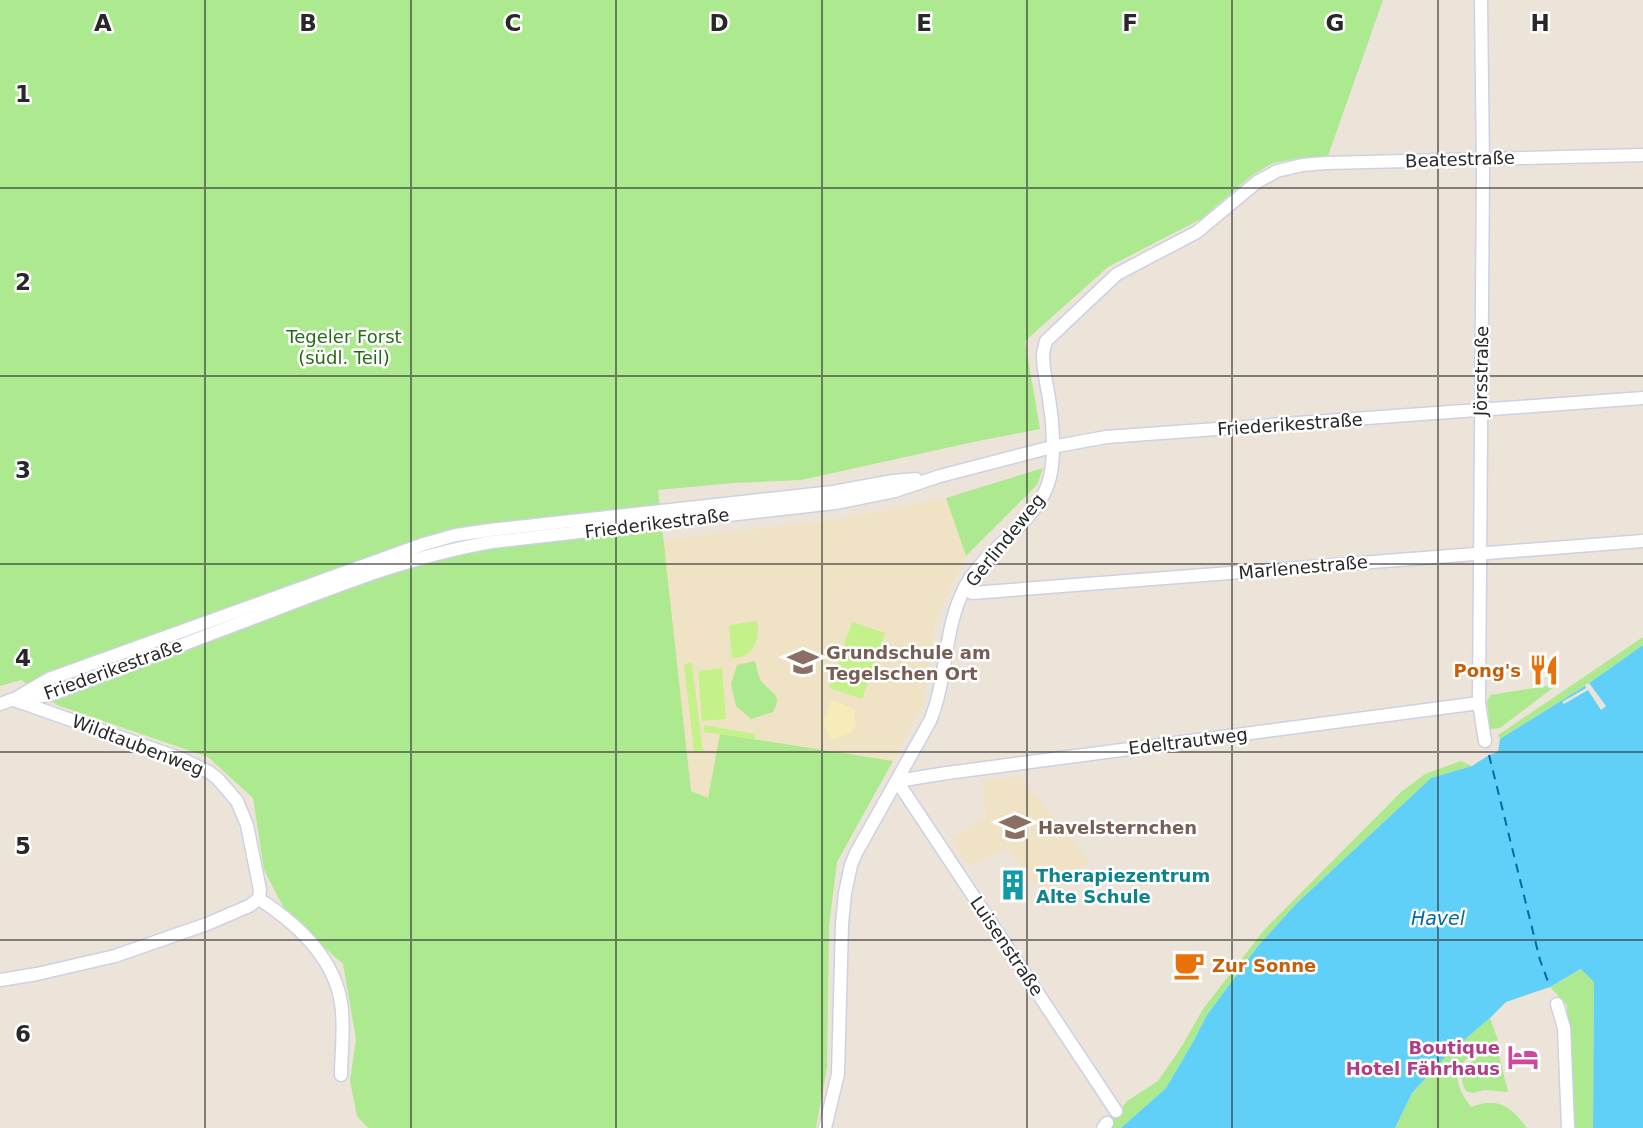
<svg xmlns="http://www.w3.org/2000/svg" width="1643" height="1128" font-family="'DejaVu Sans',sans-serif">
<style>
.education{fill:#f0e3c5}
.green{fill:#ade98f}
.sand{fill:#f5ecb7}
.pitch{fill:#c4f189}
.water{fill:#60d0f9}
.pier{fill:#ece4d8}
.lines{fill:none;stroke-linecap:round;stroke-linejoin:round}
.ferry{stroke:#016aa4;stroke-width:2;stroke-dasharray:9 7;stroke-linecap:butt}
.minor-casing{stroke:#cdd1e3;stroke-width:15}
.minor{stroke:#fff;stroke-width:12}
.grid{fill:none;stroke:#282828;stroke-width:2;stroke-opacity:0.55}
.labels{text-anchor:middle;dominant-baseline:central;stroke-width:5;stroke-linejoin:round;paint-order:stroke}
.street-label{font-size:18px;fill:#282828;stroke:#fff}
.park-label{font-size:18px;fill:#246b13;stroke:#fff}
.education-label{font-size:18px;font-weight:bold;fill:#785e54;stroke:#fff;text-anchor:start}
.food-label{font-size:18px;font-weight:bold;fill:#c56008;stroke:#fff;text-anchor:end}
.culture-label{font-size:18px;font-weight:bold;fill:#0d838f;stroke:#fff;text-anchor:start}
.hotel-label{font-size:18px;font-weight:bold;fill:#b23c85;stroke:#fff;text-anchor:end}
.water-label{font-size:19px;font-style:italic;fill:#016aa4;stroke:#fff}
.grid-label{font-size:23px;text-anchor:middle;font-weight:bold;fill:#282828;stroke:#fff;stroke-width:5;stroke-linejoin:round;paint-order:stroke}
</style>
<rect width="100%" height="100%" fill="#ece4d8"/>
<!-- education -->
<g class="education">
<path d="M946 498 966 556 936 619 923 704 893 761 720 734 708 799 691 791 663 540 835 520Z"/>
<path d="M1020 776 1090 862 1043 893 1036 882 1033 884 1009 849 967 866 951 839 986 816 982 781Z"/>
</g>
<!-- green -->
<g class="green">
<path d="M0 0H1383L1328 156 1300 158 1273 163 1251 176 1201 219 1108 267 1025 341 1040 429 978 441 801 480 733 483 658 490 691 791 708 798 720 734 893 761 837 862 829 925 827 1068 816 1128H368L357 1116 350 1081 356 1039 343 964 287 914 264 870 253 798 208 757 57 705 21 680 0 686Z"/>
<path d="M1043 468 1037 485 966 556 946 498Z"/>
<path d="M1643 637V645L1585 686 1500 739 1498 735Z"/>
<path d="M755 661C757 668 758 678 763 683 772 694 783 694 773 712L751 719 736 706 731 684 737 665Z"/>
<path d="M1558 684 1500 728 1490 729 1487 702 1490 695Z"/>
<path d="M1461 761 1472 766 1431 778 1297 903 1258 946 1207 1015 1193 1042 1166 1088 1121 1128H1106L1127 1101 1158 1081 1182 1046 1203 1009 1264 930 1401 792 1425 774Z"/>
<path d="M1582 969 1594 982 1593 1128H1569L1567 1005 1550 987Z"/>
<path d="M1490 1018 1498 1040C1482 1049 1453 1060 1458 1082 1460 1091 1466 1100 1471 1107 1499 1096 1511 1107 1527 1128H1395L1412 1093 1450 1052Z"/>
<path d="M1497 1047 1508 1092 1485 1090 1473 1093 1466 1091C1452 1067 1479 1056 1497 1047Z"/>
</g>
<!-- sand -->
<path class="sand" d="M831 700 855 709 854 719 856 726 852 732 831 740 823 723Z"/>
<!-- pitch -->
<g class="pitch">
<path d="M757 621C761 640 753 658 732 658L729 625Z"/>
<path d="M852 622 885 633 862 699 829 688Z"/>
<path d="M692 663 703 751 694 752 684 664Z"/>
<path d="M722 668 726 719 702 721 698 671Z"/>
<path d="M704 725 755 734V739L704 732Z"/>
</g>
<!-- water -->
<path class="water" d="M1643 645V1128H1593L1594 982 1581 969 1550 987 1506 1002 1490 1018 1450 1052 1412 1093 1395 1128H1121L1166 1088 1193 1042 1207 1015 1258 946 1297 903 1431 778 1472 766 1489 755 1498 752 1500 739 1585 686Z"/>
<!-- pier -->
<path class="pier" d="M1589 683 1606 706 1601 710 1588 690 1564 704 1562 702 1586 688 1585 685Z"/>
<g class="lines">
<!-- ferry -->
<path class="ferry" d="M1489 755 1540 960 1550 987"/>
<!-- minor casing -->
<g class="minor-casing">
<g id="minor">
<path d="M1481 0 1483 169 1479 703 1485 741"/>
<path d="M964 589 972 593 1643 541"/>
<path d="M18 697 49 679 424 544 456 535 490 530 833 492 893 481 916 479"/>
<path d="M17 701 182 759 209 772 217 778 237 801 247 825 260 890 259 899"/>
<path d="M0 704 14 699 50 695C123 667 196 639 269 612 342 584 415 555 492 542L835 503 895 491 940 476 1052 447 1106 437 1643 398"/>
<path d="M897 781 947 773 1479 703"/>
<path d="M897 781 1116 1111"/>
<path d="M259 899C296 923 334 957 341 1003 345 1026 341 1052 341 1075"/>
<path d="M0 980 37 974 115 956 207 924 249 906 259 899"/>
<path d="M1557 1004 1564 1028 1568 1128"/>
<path d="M825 1128 838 1074 842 924 845 893 851 865 856 853 930 721C948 678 943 629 965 587 986 548 1034 525 1048 484 1056 462 1053 422 1049 399 1047 385 1043 370 1043 356 1043 351 1045 346 1046 341L1117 274 1197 232 1257 182 1277 171 1302 165 1326 163 1643 155"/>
<path d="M1103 1128 1107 1123"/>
</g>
</g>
<!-- minor -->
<use href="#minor" class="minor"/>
</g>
<!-- grid -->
<path class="grid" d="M205 0V1128M411 0V1128M616 0V1128M822 0V1128M1027 0V1128M1232 0V1128M1438 0V1128M0 188H1643M0 376H1643M0 564H1643M0 752H1643M0 940H1643"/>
<!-- icons -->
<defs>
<g id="school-bare" transform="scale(2.415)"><path d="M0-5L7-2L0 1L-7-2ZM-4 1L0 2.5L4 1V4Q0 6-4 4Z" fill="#8d6e63" stroke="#fff" stroke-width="2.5" paint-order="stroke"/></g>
<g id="restaurant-bare" transform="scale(2.415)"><path d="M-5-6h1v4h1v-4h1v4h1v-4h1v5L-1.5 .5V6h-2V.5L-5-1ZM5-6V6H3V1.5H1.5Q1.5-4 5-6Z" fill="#e8710a" stroke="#fff" stroke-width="2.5" paint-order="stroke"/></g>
<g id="building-bare" transform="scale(2.415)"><path d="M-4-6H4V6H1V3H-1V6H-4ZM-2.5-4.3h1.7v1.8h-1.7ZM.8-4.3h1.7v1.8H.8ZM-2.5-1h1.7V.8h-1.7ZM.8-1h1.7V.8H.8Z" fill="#0f9aa8" stroke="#fff" stroke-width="2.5" paint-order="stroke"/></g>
<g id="cafe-bare" transform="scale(2.415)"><path d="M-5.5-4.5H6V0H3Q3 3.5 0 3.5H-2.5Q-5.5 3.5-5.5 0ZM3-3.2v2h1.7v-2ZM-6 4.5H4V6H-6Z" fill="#e8710a" stroke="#fff" stroke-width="2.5" paint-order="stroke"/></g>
<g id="hotel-bare" transform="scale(2.415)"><path d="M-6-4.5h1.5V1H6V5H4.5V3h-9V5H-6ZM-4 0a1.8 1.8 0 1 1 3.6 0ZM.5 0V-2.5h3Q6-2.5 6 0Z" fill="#d1479c" stroke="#fff" stroke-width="2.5" paint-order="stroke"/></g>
</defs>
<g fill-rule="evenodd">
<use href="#school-bare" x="803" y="662"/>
<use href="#restaurant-bare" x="1544" y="670"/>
<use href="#school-bare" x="1015" y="827"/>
<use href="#building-bare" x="1013" y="885"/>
<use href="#cafe-bare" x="1189" y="965"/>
<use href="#hotel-bare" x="1523" y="1057"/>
</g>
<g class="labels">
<!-- street labels -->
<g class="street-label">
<text transform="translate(1460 159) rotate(-2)">Beatestraße</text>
<text transform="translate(1481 371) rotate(-89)">Jörsstraße</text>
<text transform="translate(1290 424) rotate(-4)">Friederikestraße</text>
<text transform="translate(657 523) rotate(-7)">Friederikestraße</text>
<text transform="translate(1005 540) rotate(-51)">Gerlindeweg</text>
<text transform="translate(1303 567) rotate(-5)">Marlenestraße</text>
<text transform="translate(113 669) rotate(-20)">Friederikestraße</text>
<text transform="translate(1188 741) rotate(-7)">Edeltrautweg</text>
<text transform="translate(138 745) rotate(21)">Wildtaubenweg</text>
<text transform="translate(1007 946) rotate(56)">Luisenstraße</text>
</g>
<!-- park labels -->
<g class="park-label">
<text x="344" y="336">Tegeler Forst<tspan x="344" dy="21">(südl. Teil)</tspan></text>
</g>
<!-- education labels -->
<g class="education-label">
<text x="826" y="652">Grundschule am<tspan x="826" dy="21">Tegelschen Ort</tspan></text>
<text x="1038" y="827">Havelsternchen</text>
</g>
<!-- food labels -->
<g class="food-label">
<text x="1521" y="670">Pong's</text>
<text x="1212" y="965" text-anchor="start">Zur Sonne</text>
</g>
<!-- culture labels -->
<g class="culture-label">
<text x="1036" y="875">Therapiezentrum<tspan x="1036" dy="21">Alte Schule</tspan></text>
</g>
<!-- hotel labels -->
<g class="hotel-label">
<text x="1500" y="1047">Boutique<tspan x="1500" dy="21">Hotel Fährhaus</tspan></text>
</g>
<!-- water labels -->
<g class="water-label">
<text x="1438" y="918">Havel</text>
</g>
</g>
<g class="grid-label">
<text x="103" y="31">A</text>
<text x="308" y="31">B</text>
<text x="513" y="31">C</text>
<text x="719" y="31">D</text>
<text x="924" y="31">E</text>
<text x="1130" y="31">F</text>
<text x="1335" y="31">G</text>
<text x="1540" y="31">H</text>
<text x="23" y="102">1</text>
<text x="23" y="290">2</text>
<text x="23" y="478">3</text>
<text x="23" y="666">4</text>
<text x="23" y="854">5</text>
<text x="23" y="1042">6</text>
</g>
</svg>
